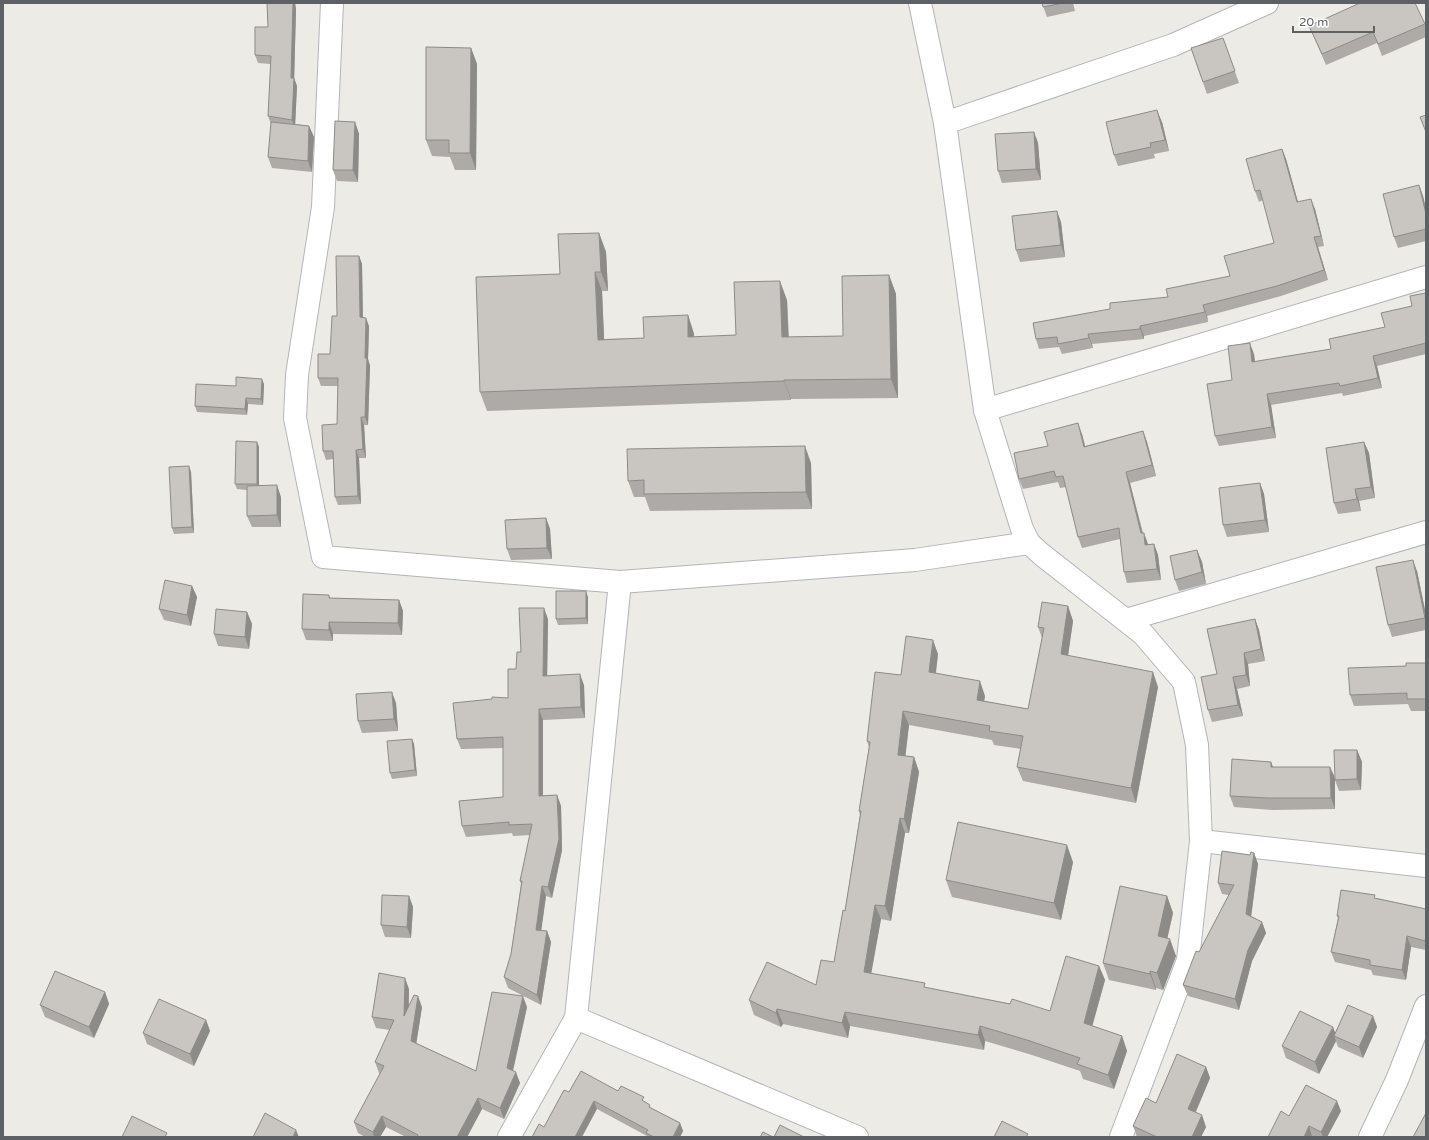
<svg xmlns="http://www.w3.org/2000/svg" width="1429" height="1140" font-family="'Varela Round',sans-serif">
<style>
.lines{fill:none;stroke-linecap:round;stroke-linejoin:round}
.minor-casing{stroke:#b2b5b8;stroke-width:24}
.minor{stroke:#fff;stroke-width:22}
.wall{fill:#adaaa7}
.shaded-wall{fill:#8d8b88}
.building{fill:#c9c6c2;stroke:#8d8b88}
</style>
<rect width="100%" height="100%" fill="#edebe5"/>
<g class="lines">
<!-- minor casing -->
<g class="minor-casing">
<g id="minor">
<path d="M332 3 323 207 297 375 295 418 323 557 620 582 915 560 1029 543"/>
<path d="M920 3 945 123 985 410 1022 529 1029 543 1041 554 1143 634 1184 682 1197 745 1201 841 1188 960 1121 1137"/>
<path d="M945 123 1173 45 1267 3"/>
<path d="M985 410 1426 277"/>
<path d="M1126 620 1426 532"/>
<path d="M1201 841 1426 866"/>
<path d="M576 1018 857 1137"/>
<path d="M509 1137 576 1018 620 582"/>
<path d="M1370 1137 1397 1080 1426 1006"/>
</g>
</g>
<!-- minor -->
<use href="#minor" class="minor"/>
</g>
<!-- wall -->
<g class="wall">
<path d="M267 3H295L296 9 294 78 297 86 295 124 309 126 314 137 312 172 272 168 268 157 271 124 268 116 271 64 258 63 255 55 268 27Z"/>
<path d="M1042 3H1073L1075 11 1047 17Z"/>
<path d="M1415 3 1426 28V37L1382 56 1377 43 1326 65 1314 37 1309 26Z"/>
<path d="M471 48 477 64 476 170H455L450 157 432 156 426 140Z"/>
<path d="M1191 48 1227 49 1239 83 1207 94Z"/>
<path d="M355 122 359 134 358 182 337 181 333 170Z"/>
<path d="M1162 122 1169 151 1154 154 1155 158 1118 166 1114 155Z"/>
<path d="M1034 132 1038 143 1041 180 1002 183 998 171Z"/>
<path d="M1282 149 1286 159 1298 202 1315 209 1324 246 1318 247 1328 280 1281 296 1207 316 1208 322 1144 336V339L1092 344 1093 348 1062 354 1059 347 1039 349 1036 339 1110 309 1168 297 1230 276 1274 243 1263 200 1259 202 1255 191Z"/>
<path d="M1419 185 1423 196 1426 209V241L1398 248 1394 237Z"/>
<path d="M1061 222 1065 257 1020 262 1016 250Z"/>
<path d="M599 233 606 252 608 291H602L604 339 644 338 688 315 694 334V337L736 335 787 300 789 337 843 336 889 275 896 294 898 398 791 399V400L487 411 480 392 560 274Z"/>
<path d="M359 256 362 264 363 317 369 326 368 359 370 366 368 425H364L366 458H359L361 504 338 505 335 497 333 459 326 460 323 451 337 424 338 386H321L318 378 330 354 337 316Z"/>
<path d="M1426 293V354L1377 366 1382 388 1343 396 1342 393 1271 405 1276 438 1219 446 1215 436 1232 380 1254 354 1255 362 1331 349 1385 327 1412 306Z"/>
<path d="M264 384 263 405 248 404 247 415 197 412 195 406 236 386Z"/>
<path d="M1143 431 1147 442 1156 476 1130 483 1143 533 1148 545 1154 544 1158 555 1161 580 1127 583 1124 572 1120 539 1082 548 1078 537 1066 487 1060 488 1058 482 1023 489 1019 479 1048 446 1082 434 1085 446Z"/>
<path d="M257 442 259 447V486L281 497V527H252L247 516V490L237 489 235 484Z"/>
<path d="M1364 442 1369 453 1375 498 1359 501 1361 511 1338 514 1334 503Z"/>
<path d="M811 463 812 509 650 511 645 497H634L628 481Z"/>
<path d="M189 466 191 472 194 533 174 534 172 528Z"/>
<path d="M1260 483 1264 494 1269 532 1227 537 1223 525Z"/>
<path d="M546 518 550 529 552 559 511 560 507 549Z"/>
<path d="M1197 550 1202 562 1206 584 1179 591 1175 580Z"/>
<path d="M1417 571 1426 615V630L1392 637 1388 625Z"/>
<path d="M192 586 197 597 191 626 164 620 159 609Z"/>
<path d="M329 595 330 598 399 600 403 611 402 635 333 634V641L306 640 302 629Z"/>
<path d="M588 597V624L558 625 556 619Z"/>
<path d="M1068 606 1073 621 1068 656 1158 687 1136 803 1023 781 1017 767 1021 749 994 745 992 740 909 725 905 756 914 757 919 772 909 833H905L891 921 881 919 871 973 927 988 1050 1011 1099 966 1105 980 1092 1026 1122 1036 1127 1051 1114 1089 1083 1079 1080 1071 1032 1055 985 1041 984 1050 850 1026 848 1038 783 1024 781 1027 754 1015 749 1000 816 985 834 962 845 911 860 815 859 811 869 747 867 741 901 675 938 654 936 673 985 696 984 701 1028 709 1042 638 1038 627Z"/>
<path d="M247 612 252 624 249 649 218 646 214 634Z"/>
<path d="M548 619 547 676 584 685 585 718 543 720V796L557 795 561 806 562 850 552 898 546 896 541 930 547 931 551 942 541 1005 508 988 504 977 511 954 521 884 520 881 530 835 513 836 512 833 466 837 462 826 503 797V748L461 749 457 739 508 698 521 652Z"/>
<path d="M1255 619 1259 630 1265 661 1248 664 1250 686 1237 689 1243 716 1212 722 1208 710 1217 674Z"/>
<path d="M1426 663V711H1411L1408 704 1354 706 1350 695 1406 666Z"/>
<path d="M396 703 398 731 362 733 358 721Z"/>
<path d="M412 739 414 744 417 776 392 779 390 773Z"/>
<path d="M1357 750 1362 762 1361 790 1339 791 1335 780Z"/>
<path d="M1271 762 1273 767H1330L1335 778V809L1272 810 1234 807 1230 796Z"/>
<path d="M1254 853 1258 864 1251 916 1262 922 1266 933 1252 961 1239 1010 1188 996 1183 985 1199 952 1229 895 1222 894 1218 883 1250 855Z"/>
<path d="M1073 862 1061 920 952 897 946 880Z"/>
<path d="M409 896 413 907 411 938 385 937 381 925Z"/>
<path d="M1167 896 1173 913 1167 939 1176 956 1163 990 1156 988V990L1109 980 1103 963Z"/>
<path d="M1376 898 1426 909V950L1411 947 1406 980 1373 975 1371 970 1335 962 1331 952 1338 918 1337 916Z"/>
<path d="M409 989V1006L422 1007 416 1043 476 1071 527 1007 513 1071 520 1083 504 1119 482 1109 467 1137H406L386 1127 380 1137H365L358 1133 354 1122 380 1074 379 1073 375 1062 390 1030 376 1028 372 1017Z"/>
<path d="M105 992 109 1004 94 1038 45 1017 40 1005Z"/>
<path d="M1373 1016 1377 1027 1363 1058 1338 1047 1336 1041 1319 1074 1286 1058 1282 1046 1335 1033Z"/>
<path d="M206 1020 210 1031 194 1066 147 1044 143 1033Z"/>
<path d="M1206 1067 1210 1078 1196 1112 1206 1127 1201 1137H1137L1133 1126 1156 1103Z"/>
<path d="M618 1091 645 1102 651 1108 680 1123 683 1131 680 1137H648L647 1136 597 1109 569 1092Z"/>
<path d="M1341 1111 1327 1137H1315L1312 1136 1289 1116Z"/>
</g>
<!-- shaded-wall -->
<g class="shaded-wall">
<path d="M293 3H295L296 9 294 86 291 78Z"/>
<path d="M471 48 477 64 476 170 470 153Z"/>
<path d="M294 78 297 86 295 128 292 120Z"/>
<path d="M1157 110 1162 122 1169 151 1165 140Z"/>
<path d="M355 122 359 134 358 182 353 170Z"/>
<path d="M309 126 314 137 312 172 308 161Z"/>
<path d="M1034 132 1038 143 1041 180 1036 169Z"/>
<path d="M1282 149 1286 159 1301 213 1297 202Z"/>
<path d="M1419 185 1423 196 1426 209V214Z"/>
<path d="M1311 199 1315 209 1324 246 1321 236Z"/>
<path d="M1057 211 1061 222 1065 257 1061 245Z"/>
<path d="M599 233 606 252 608 291 601 272Z"/>
<path d="M1314 237 1318 247 1328 280 1324 270Z"/>
<path d="M359 256 362 264 363 326 360 317Z"/>
<path d="M595 272 602 291 605 359 598 340Z"/>
<path d="M889 275 896 294 898 398 891 379Z"/>
<path d="M780 281 787 300 789 356 782 337Z"/>
<path d="M1203 305 1207 316 1208 322 1205 312Z"/>
<path d="M688 315 694 334 695 356 688 337Z"/>
<path d="M366 318 369 326 368 359 370 366 368 425 365 417V358Z"/>
<path d="M1140 326 1144 336V339L1140 329Z"/>
<path d="M1088 334 1092 344 1093 348 1089 338Z"/>
<path d="M1250 343 1254 354 1256 373 1252 362Z"/>
<path d="M1373 356 1377 366 1382 388 1378 378Z"/>
<path d="M262 379 264 384 263 405 261 399Z"/>
<path d="M784 380 791 399V400L784 381Z"/>
<path d="M1267 394 1271 405 1276 438 1272 427Z"/>
<path d="M246 398 248 404 247 415 245 409Z"/>
<path d="M361 417 364 425 366 458 363 449Z"/>
<path d="M1078 423 1082 434 1088 458 1084 447Z"/>
<path d="M1143 431 1147 442 1156 476 1152 465Z"/>
<path d="M257 442 259 447V490L257 484Z"/>
<path d="M1364 442 1369 453 1375 498 1371 487Z"/>
<path d="M805 446 811 463 812 509 806 492Z"/>
<path d="M356 450 359 458 361 504 358 496Z"/>
<path d="M189 466 191 472 194 533 192 527Z"/>
<path d="M1126 472 1130 483 1145 544 1141 533Z"/>
<path d="M1260 483 1264 494 1269 532 1265 520Z"/>
<path d="M277 485 281 497V527L277 515Z"/>
<path d="M1355 489 1359 501 1361 511 1357 499Z"/>
<path d="M546 518 550 529 552 559 547 548Z"/>
<path d="M1144 533 1148 544 1149 556 1145 545Z"/>
<path d="M1154 544 1158 555 1161 580 1157 569Z"/>
<path d="M1197 550 1202 562 1206 584 1202 572Z"/>
<path d="M1413 560 1417 571 1426 615V621Z"/>
<path d="M192 586 197 597 191 626 187 615Z"/>
<path d="M586 591 588 597V624L586 618Z"/>
<path d="M399 600 403 611 402 635 398 623Z"/>
<path d="M1068 606 1073 621 1066 669 1061 654Z"/>
<path d="M544 608 548 619 547 686 543 676Z"/>
<path d="M247 612 252 624 249 649 245 637Z"/>
<path d="M1255 619 1259 630 1265 661 1261 649Z"/>
<path d="M329 622 333 634V641L329 630Z"/>
<path d="M933 640 938 654 934 686 929 672Z"/>
<path d="M1244 653 1248 664 1250 686 1246 675Z"/>
<path d="M1153 672 1158 687 1136 803 1131 788Z"/>
<path d="M580 674 584 685 585 718 581 707Z"/>
<path d="M1233 677 1237 689 1243 716 1238 705Z"/>
<path d="M980 681 985 696 982 715 977 700Z"/>
<path d="M392 692 396 703 398 731 394 719Z"/>
<path d="M539 709 543 720V806L539 796Z"/>
<path d="M903 711 909 725 904 769 898 755Z"/>
<path d="M412 739 414 744 417 776 415 770Z"/>
<path d="M1357 750 1362 762 1361 790 1357 779Z"/>
<path d="M914 757 919 772 909 833 904 819Z"/>
<path d="M1271 762 1275 773 1271 767Z"/>
<path d="M1330 767 1335 778V809L1331 798Z"/>
<path d="M557 795 561 806 562 850 552 898 548 887Z"/>
<path d="M900 818 905 833 891 921 885 906Z"/>
<path d="M1067 845 1073 862 1061 920 1054 903Z"/>
<path d="M1254 853 1258 864 1250 925 1246 914Z"/>
<path d="M542 886 546 896 540 940 536 930Z"/>
<path d="M409 896 413 907 411 938 407 927Z"/>
<path d="M1167 896 1173 913 1164 953 1158 936Z"/>
<path d="M875 905 881 919 869 986 864 972Z"/>
<path d="M1262 922 1266 933 1252 961 1239 1010 1235 999 1248 950Z"/>
<path d="M547 931 551 942 541 1005 537 995Z"/>
<path d="M1407 936 1411 947 1406 980 1402 970Z"/>
<path d="M1170 939 1176 956 1163 990 1157 973Z"/>
<path d="M1099 966 1105 980 1089 1038 1084 1023Z"/>
<path d="M1150 971 1156 988V990L1150 974Z"/>
<path d="M405 978 409 989 408 1026 404 1016Z"/>
<path d="M105 992 109 1004 94 1038 89 1027Z"/>
<path d="M418 996 422 1007 415 1052 411 1041Z"/>
<path d="M523 996 527 1007 511 1079 507 1068Z"/>
<path d="M777 1009 783 1024 781 1027 776 1013Z"/>
<path d="M845 1012 850 1026 848 1038 842 1023Z"/>
<path d="M1373 1016 1377 1027 1363 1058 1359 1047Z"/>
<path d="M206 1020 210 1031 194 1066 190 1054Z"/>
<path d="M980 1026 985 1041 984 1050 978 1035Z"/>
<path d="M1333 1027 1337 1037 1334 1036 1336 1041 1319 1074 1315 1062Z"/>
<path d="M1122 1036 1127 1051 1114 1089 1108 1075Z"/>
<path d="M1206 1067 1210 1078 1192 1120 1188 1109Z"/>
<path d="M516 1072 520 1083 504 1119 500 1108Z"/>
<path d="M478 1098 482 1109 467 1137H457Z"/>
<path d="M594 1101 597 1109 582 1137H575Z"/>
<path d="M1337 1101 1341 1111 1327 1137H1323L1321 1132Z"/>
<path d="M1202 1115 1206 1127 1201 1137H1192Z"/>
<path d="M382 1116 386 1127 380 1137H374L373 1132Z"/>
<path d="M680 1123 683 1131 680 1137H673Z"/>
<path d="M1309 1126 1312 1136V1137H1304Z"/>
<path d="M296 1130 299 1137H293Z"/>
</g>
<!-- building -->
<g class="building">
<path d="M267 3H293L291 78H294L292 120 268 116 271 56 255 55V27H268Z"/>
<path d="M1042 3H1063L1043 7Z"/>
<path d="M1360 3H1415L1425 24 1378 44 1373 32 1322 54 1309 26Z"/>
<path d="M1223 38 1235 71 1203 82 1191 48Z"/>
<path d="M426 47 471 48 470 153H449V140H426Z"/>
<path d="M1157 110 1165 140 1150 143 1151 147 1114 155 1106 122Z"/>
<path d="M1426 115V132L1420 117Z"/>
<path d="M335 121 355 122 353 170H333Z"/>
<path d="M271 122 309 126 308 161 268 157Z"/>
<path d="M1034 132 1036 169 998 171 995 134Z"/>
<path d="M1282 149 1297 202 1311 199 1321 236 1314 237 1324 270 1277 286 1203 305 1205 312 1140 326V329L1088 334 1089 338 1058 344 1057 337 1036 339 1033 323 1110 309V303L1168 297 1166 289 1230 276 1224 256 1274 243 1260 190 1255 191 1246 159Z"/>
<path d="M1419 185 1426 214V229L1394 237 1383 194Z"/>
<path d="M1057 211 1061 245 1016 250 1012 216Z"/>
<path d="M599 233 601 272H595L598 340 644 338 643 317 688 315V337L736 335 734 282 780 281 782 337 843 336 842 276 889 275 891 379 784 380V381L480 392 476 277 560 274 558 234Z"/>
<path d="M336 256H359L360 317 366 318 365 358H367L365 417H361L363 449 356 450 358 496 335 497 333 451H323L322 425 337 424 338 378H318V354H330L332 316H337Z"/>
<path d="M1426 293V343L1373 356 1378 378 1340 386 1339 383 1267 394 1272 427 1215 436 1207 384 1232 380 1228 346 1250 343 1252 362 1331 349 1329 339 1385 327 1381 313 1412 306 1410 296Z"/>
<path d="M236 377 262 379 261 399 246 398 245 409 195 406 196 384 236 386Z"/>
<path d="M1078 423 1084 447 1143 431 1152 465 1126 472 1141 533H1144L1145 545 1154 544 1157 569 1124 572 1119 528 1078 537 1063 476 1056 477 1054 471 1019 479 1014 453 1048 446 1044 432Z"/>
<path d="M236 441 257 442V484H235Z"/>
<path d="M1364 442 1371 487 1355 489 1357 499 1334 503 1326 448Z"/>
<path d="M805 446 806 492 644 494V480L628 481 627 449Z"/>
<path d="M189 466 192 527 172 528 169 467Z"/>
<path d="M1260 483 1265 520 1223 525 1219 488Z"/>
<path d="M277 485V515L247 516V486Z"/>
<path d="M546 518 547 548 507 549 505 520Z"/>
<path d="M1197 550 1202 572 1175 580 1170 556Z"/>
<path d="M1413 560 1425 618 1388 625 1376 567Z"/>
<path d="M165 580 192 586 187 615 159 609Z"/>
<path d="M556 591H586V618L556 619Z"/>
<path d="M303 594 329 595V598L399 600 398 623 329 622V630L302 629Z"/>
<path d="M1042 602 1068 606 1061 654 1153 672 1131 788 1017 767 1023 736 989 731 990 726 903 711 898 755 914 757 904 819 900 818 885 906 875 905 864 972 925 983 924 987 1010 1004 1012 999 1050 1011 1066 956 1099 966 1084 1023 1122 1036 1108 1075 1077 1064 1080 1058 1027 1040 980 1026 978 1035 845 1012 842 1023 777 1009 776 1013 749 1000 767 962 816 985 821 960 834 962 843 910 845 911 861 811H859L870 742 867 741 875 672 901 675 906 636 933 640 929 672 980 681 977 700 1028 709 1044 628 1038 627Z"/>
<path d="M519 608H544L543 676 580 674 581 707 539 709V796L557 795 559 839 548 887 542 886 536 930 547 931 537 995 504 977 511 954 522 881H520L532 824 509 825V822L462 826 459 801 503 797V737L457 739 453 703 492 699V697L508 698V669H516L517 652H521Z"/>
<path d="M216 609 247 612 245 637 214 634Z"/>
<path d="M1255 619 1261 649 1244 653 1246 675 1233 677 1238 705 1208 710 1201 677 1217 674 1207 629Z"/>
<path d="M1406 663H1426V699H1407V693L1350 695 1348 668 1406 666Z"/>
<path d="M392 692 394 719 358 721 356 694Z"/>
<path d="M412 739 415 770 390 773 387 741Z"/>
<path d="M1334 750H1357V779L1335 780Z"/>
<path d="M1232 759 1271 762V767H1330L1331 798H1268L1230 796Z"/>
<path d="M958 822 1067 845 1054 903 946 880Z"/>
<path d="M1222 851 1250 855 1251 852 1254 853 1246 914 1262 922 1248 950 1235 999 1183 985 1196 951 1199 952 1234 885 1218 883Z"/>
<path d="M1120 886 1167 896 1158 936 1170 939 1157 973 1150 971V974L1103 963Z"/>
<path d="M1341 890 1375 895 1374 898 1426 909V936L1425 941 1407 936 1402 970 1370 965V960L1331 952 1339 916H1337Z"/>
<path d="M382 895 409 896 407 927 381 925Z"/>
<path d="M55 971 105 992 89 1027 40 1005Z"/>
<path d="M379 973 405 978 404 1016 414 995 418 996 411 1041 476 1071 492 992 523 996 507 1068 516 1072 500 1108 478 1098 457 1137H417L418 1135 382 1116 373 1132 354 1122 384 1066 375 1062 394 1020 372 1017Z"/>
<path d="M159 999 206 1020 190 1054 143 1033Z"/>
<path d="M1348 1005 1373 1016 1359 1047 1334 1036Z"/>
<path d="M1300 1011 1333 1027 1315 1062 1282 1046Z"/>
<path d="M1177 1054 1206 1067 1188 1109 1202 1115 1192 1137H1157L1133 1126 1146 1098 1156 1103Z"/>
<path d="M581 1071 618 1091 621 1086 644 1097 642 1100 650 1105 649 1107 680 1123 673 1137H654L646 1133 648 1130 594 1101 575 1137H532L539 1124 544 1127 564 1090 569 1092Z"/>
<path d="M1306 1085 1337 1101 1321 1132 1309 1126 1304 1137H1268L1281 1111 1289 1116Z"/>
<path d="M265 1113 296 1130 293 1137H253Z"/>
<path d="M1426 1113V1137H1413Z"/>
<path d="M132 1116 167 1133 165 1137H122Z"/>
<path d="M1002 1121 1028 1134 1026 1137H994Z"/>
<path d="M780 1125 804 1137H774Z"/>
<path d="M763 1132 773 1137H760Z"/>
</g>
<!-- border -->
<rect width="1429" height="1140" fill="none" stroke="#5d6064" stroke-width="8"/>
<!-- scale -->
<path d="M1293 26v6h81v-6" fill="none" stroke="#5d6064" stroke-width="2"/>
<text x="1299" y="26" font-size="12" fill="#5d6064" stroke="#ffffff" stroke-width="3" paint-order="stroke">20 m</text>
</svg>
